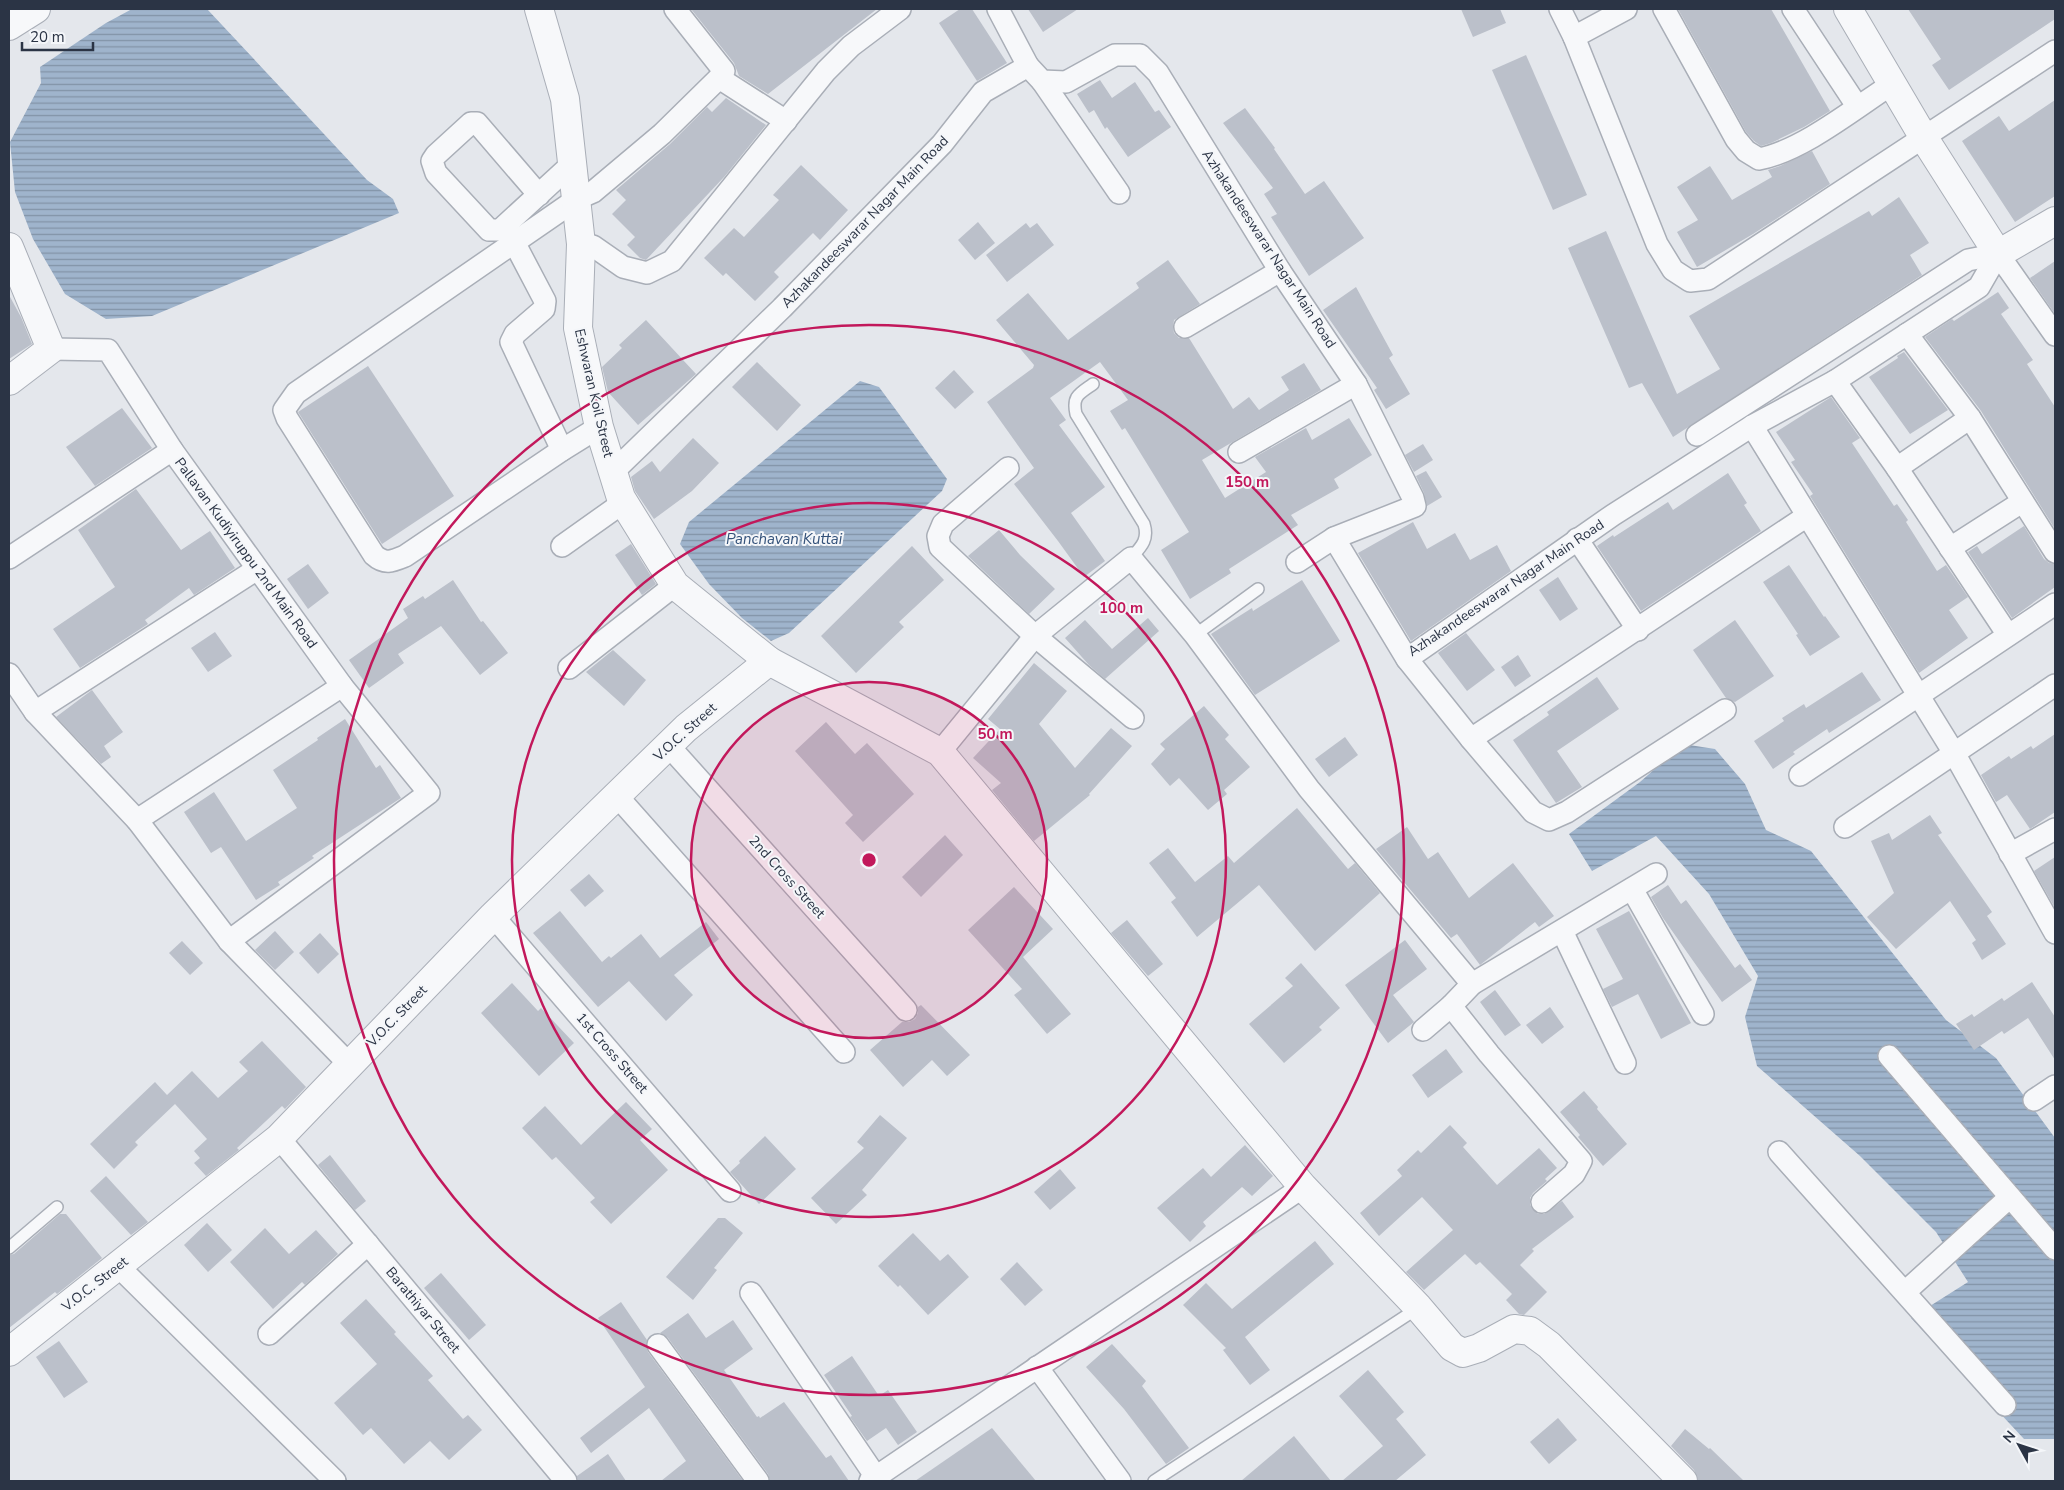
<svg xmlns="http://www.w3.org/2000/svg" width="2064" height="1490" font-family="'Nunito Sans',sans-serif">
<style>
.water{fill:url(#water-rules)}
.building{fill:#bbc0ca}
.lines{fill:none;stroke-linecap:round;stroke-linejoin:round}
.service-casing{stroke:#a9aeb7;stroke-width:14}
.minor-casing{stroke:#a9aeb7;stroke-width:24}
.tertiary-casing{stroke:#a9aeb7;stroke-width:30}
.service{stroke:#f7f8fa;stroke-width:11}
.minor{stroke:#f7f8fa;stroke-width:21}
.tertiary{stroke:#f7f8fa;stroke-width:28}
.ring{fill:none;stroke:#c2185b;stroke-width:2.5}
.labels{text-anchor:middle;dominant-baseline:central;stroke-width:4;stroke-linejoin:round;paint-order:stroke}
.street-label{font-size:14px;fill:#2b3445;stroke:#f4f6f9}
.water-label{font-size:15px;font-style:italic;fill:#34527a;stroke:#f4f6f9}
.centre{fill:#c2185b;stroke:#f4f6f9;stroke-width:2.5}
.ring-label{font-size:15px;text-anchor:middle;font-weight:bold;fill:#c2185b;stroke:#f4f6f9;stroke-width:4;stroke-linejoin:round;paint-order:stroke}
</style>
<defs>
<pattern id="water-rules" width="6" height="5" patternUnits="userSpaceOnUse" patternTransform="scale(1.25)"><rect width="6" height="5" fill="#9fb4cc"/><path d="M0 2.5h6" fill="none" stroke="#8293a7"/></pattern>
</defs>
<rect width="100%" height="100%" fill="#e4e7ec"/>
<!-- water -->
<g class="water">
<path d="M132 9H207L367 180 393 199 399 213 152 316 106 319 65 294 33 239 15 192 10 142 41 83 40 67 106 23Z"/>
<path d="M860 381 879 387 947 479 942 491 789 633 771 641 742 618 709 584 680 544 689 522Z"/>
<path d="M1683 744 1715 749 1745 784 1766 830 1811 851 1946 1020 1996 1058 2055 1138V1439H2024L1911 1318 1968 1282 1936 1232 1860 1156 1757 1066 1745 1017 1758 976 1709 894 1656 836 1592 871 1569 834 1640 782Z"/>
</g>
<!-- building -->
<g class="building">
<path d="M691 9H877L768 94 739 76 734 63Z"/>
<path d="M960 9H972L1007 63 977 81 939 23Z"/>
<path d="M1028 9H1078L1043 32Z"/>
<path d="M1461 9H1500L1506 23 1473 37Z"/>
<path d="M1678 9H1771L1830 111 1804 127 1771 143 1761 146 1754 141 1746 132Z"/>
<path d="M1908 9H2055V19L1949 90 1932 65 1941 59Z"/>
<path d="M1526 55 1587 195 1553 210 1492 70Z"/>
<path d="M1100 80 1112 98 1135 82 1155 112 1159 110 1171 127 1128 157 1107 127 1105 129 1094 110 1089 113 1077 94Z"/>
<path d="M726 98 766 125 725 176 646 260 640 258 627 245 635 237 612 214 626 200 616 190 670 144 707 107 712 112Z"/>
<path d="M2055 100V196L2015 222 1962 141 1999 116 2009 131Z"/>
<path d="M1245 108 1275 148 1274 149 1305 194 1324 181 1364 238 1309 276 1271 217 1277 214 1264 194 1273 188 1223 123Z"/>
<path d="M1812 151 1830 184 1753 234 1697 267 1677 232 1698 220 1677 187 1710 166 1732 200 1772 177 1768 170 1780 166Z"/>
<path d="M801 165 848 210 820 240 813 233 774 272 779 277 755 301 726 273 723 276 704 258 734 228 744 237 779 200 773 195Z"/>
<path d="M1899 197 1929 243 1910 255 1922 275 1673 437 1642 383 1629 388 1568 248 1606 231 1677 394 1720 369 1689 316 1869 211 1872 216Z"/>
<path d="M978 222 995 243 975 260 958 240Z"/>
<path d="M1026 223 1030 228 1037 223 1054 245 1007 282 986 255Z"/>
<path d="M1168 260 1200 304 1174 320 1173 327 1174 333 1179 338H1189L1233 409 1249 397 1259 410 1289 390 1281 377 1304 363 1321 390 1202 460 1225 498 1266 472 1255 457 1306 428 1312 440 1349 418 1372 455 1334 479 1339 488 1291 515 1298 525 1229 569 1231 573 1190 599 1161 550 1189 532 1125 428 1122 430 1110 411 1128 400 1100 362 1050 398 1066 420 1059 425 1105 487 1071 513 1105 561 1084 577 1058 541 1014 484 1034 468 987 402 1033 368 1034 365 996 320 1028 293 1068 340 1139 288 1136 283Z"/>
<path d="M2055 261V314L2030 278Z"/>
<path d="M1356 287 1393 355 1389 358 1410 394 1386 409 1374 390 1377 388 1323 310Z"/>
<path d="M1998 292 2009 308 2001 314 2033 360 2027 364 2055 407V529L1981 411 1925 337 1952 319 1954 321Z"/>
<path d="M9 295 21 317 32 344 9 359Z"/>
<path d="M646 320 696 374 638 425 608 392 602 367 622 348 619 345Z"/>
<path d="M1904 352 1948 410 1910 434 1869 377 1898 358 1897 356Z"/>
<path d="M757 362 801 405 777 431 732 387Z"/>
<path d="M368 366 454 496 382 544 298 412Z"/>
<path d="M954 370 974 392 955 409 935 388Z"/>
<path d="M1831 397 1860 438 1852 443 1894 506 1897 504 1908 520 1906 522 1937 571 1946 565 1968 597 1949 610 1968 638 1919 673 1810 496 1813 494 1791 462 1795 460 1776 432Z"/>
<path d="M122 408 152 448 95 486 66 447Z"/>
<path d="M693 438 719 463 692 491 654 519 635 491 631 477 652 461 660 472Z"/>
<path d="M1423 444 1433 460 1414 472 1405 455Z"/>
<path d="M1426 471 1442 497 1427 506 1424 493 1416 476Z"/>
<path d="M1728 473 1747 503 1744 505 1761 531 1641 611 1597 546 1613 535 1614 537 1668 502 1673 510Z"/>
<path d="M136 489 181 550 210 531 235 568 194 595 189 588 145 620 148 624 80 668 53 629 115 587 78 530Z"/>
<path d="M1413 522 1427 549 1455 533 1470 560 1497 545 1511 571 1411 641 1358 553Z"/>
<path d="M2024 526 2044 559 2049 563 2055 564V587L2012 618 1968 552 1977 546 1982 554Z"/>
<path d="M999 530 1020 555 1055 589 1029 614 968 556Z"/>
<path d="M631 544 656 584 642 595 615 555Z"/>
<path d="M912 546 944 580 899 622 904 627 856 673 821 636Z"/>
<path d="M308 564 329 593 308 609 287 579Z"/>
<path d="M1789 565 1824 617 1825 616 1840 637 1810 656 1796 635 1798 634 1763 582Z"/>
<path d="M1558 577 1578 609 1560 621 1539 590Z"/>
<path d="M453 580 481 622 483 621 508 653 480 675 441 626 398 654 404 663 369 688 349 660 408 618 403 609 423 596 425 599Z"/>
<path d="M1302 580 1340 641 1255 695 1211 634 1252 608 1253 611Z"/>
<path d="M1148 618 1159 631 1105 679 1089 665 1065 638 1085 620 1112 649Z"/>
<path d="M1735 620 1774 676 1735 702 1726 698 1693 650Z"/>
<path d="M215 632 232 656 208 672 191 648Z"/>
<path d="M1466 633 1495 670 1467 691 1438 653Z"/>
<path d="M613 650 646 680 624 706 586 672Z"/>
<path d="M1518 655 1531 676 1515 687 1501 667Z"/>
<path d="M1034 663 1067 691 1039 724 1075 768 1111 728 1132 746 1089 794 1090 795 1034 841 992 790 1001 783 973 758 1000 729 988 719Z"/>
<path d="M1862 672 1881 700 1829 733 1827 729 1793 752 1795 754 1773 769 1754 741 1784 721 1782 718 1804 704 1806 708Z"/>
<path d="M1597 677 1619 709 1557 751 1582 787 1556 803 1513 740 1549 715 1547 712Z"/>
<path d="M92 690 123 732 104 746 111 757 101 764 56 717Z"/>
<path d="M1204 706 1229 735 1225 739 1250 767 1224 790 1227 794 1208 810 1179 778 1170 786 1151 764 1165 749 1160 744Z"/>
<path d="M345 719 376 768 380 765 401 798 312 856 314 858 278 882 280 885 256 900 221 847 211 853 184 812 214 792 246 841 297 808 273 770 318 740 317 738Z"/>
<path d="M826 722 855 754 867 743 914 794 863 842 845 823 853 815 795 751Z"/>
<path d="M2055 734V812L2030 829 2007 795 1996 802 1981 775 2009 756 2011 759 2031 746 2033 749Z"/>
<path d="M1345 737 1358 755 1329 777 1315 759Z"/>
<path d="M1297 808 1348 869 1355 863 1380 893 1315 951 1259 885 1197 937 1171 902 1176 898 1149 863 1168 848 1195 882 1228 856 1234 863Z"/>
<path d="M1930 815 1942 833 1938 835 1992 912 1987 916 2006 944 1982 960 1972 943 1976 940 1950 901 1896 949 1867 917 1894 893 1871 841 1889 833 1892 840Z"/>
<path d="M1407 827 1428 859 1438 852 1469 898 1513 863 1554 916 1539 927 1535 922 1480 965 1457 934 1451 938 1376 849Z"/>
<path d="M945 835 963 855 921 897 902 877Z"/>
<path d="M2055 857V908L2034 871Z"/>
<path d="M589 874 604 891 585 907 570 890Z"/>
<path d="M1668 885 1681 904 1686 900 1735 968 1740 964 1752 980 1722 1002 1663 918 1651 897Z"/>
<path d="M1014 887 1053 929 1023 957 1071 1014 1047 1034 1014 995 1022 989 968 930Z"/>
<path d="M560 911 602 962 609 956 611 958 641 934 660 958 706 922 719 939 674 975 693 995 666 1021 629 981 598 1007 533 933Z"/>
<path d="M1629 911 1691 1023 1661 1039 1638 994 1612 1007 1603 989 1623 979 1596 929Z"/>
<path d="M1127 920 1163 964 1148 976 1111 933Z"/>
<path d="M275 931 294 952 275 970 255 950Z"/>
<path d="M320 933 339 954 318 974 299 953Z"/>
<path d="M1405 940 1427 969 1393 995 1414 1022 1388 1043 1345 985Z"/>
<path d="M182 941 203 963 190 975 169 953Z"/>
<path d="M1301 963 1340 1008 1319 1027 1322 1030 1284 1063 1249 1024 1293 986 1285 978Z"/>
<path d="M2032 982 2055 1017V1060L2028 1018 2004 1034 2002 1031 1974 1050 1956 1024 1972 1014 1974 1017 2002 998 2004 1001Z"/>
<path d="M512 983 538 1011 541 1008 574 1043 539 1076 481 1013Z"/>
<path d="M1495 990 1521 1025 1505 1036 1480 1002Z"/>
<path d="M921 1005 970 1055 947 1076 932 1060 903 1087 870 1050 902 1022H909L915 1019 918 1013V1007Z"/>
<path d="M1550 1007 1564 1027 1542 1044 1526 1025Z"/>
<path d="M262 1041 306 1087 285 1109 282 1106 237 1148 239 1150 206 1176 194 1163 200 1158 194 1151 207 1139 175 1104 135 1142 138 1145 114 1169 90 1144 155 1082 167 1095 192 1071 218 1098 248 1071 239 1062Z"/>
<path d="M1446 1049 1463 1072 1428 1098 1412 1075Z"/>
<path d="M1584 1091 1598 1107 1597 1109 1627 1144 1603 1166 1578 1137 1580 1135 1560 1112Z"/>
<path d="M626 1102 652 1129 640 1140 668 1170 611 1224 590 1202 595 1198 556 1157 552 1160 522 1128 545 1106 581 1145Z"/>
<path d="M880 1115 907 1138 862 1190 867 1195 836 1224 811 1198 864 1148 857 1142Z"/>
<path d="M1450 1125 1467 1143 1463 1147 1497 1185 1539 1148 1557 1168 1545 1179 1547 1181 1533 1193 1530 1198V1205L1538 1214H1544L1562 1201 1574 1217 1532 1249 1534 1251 1520 1265 1547 1292 1524 1315 1519 1314 1506 1300 1512 1294 1480 1262 1476 1265 1465 1254 1424 1290 1406 1272 1453 1230 1422 1197 1379 1236 1360 1213 1402 1176 1397 1170 1418 1150 1421 1153Z"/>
<path d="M765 1136 796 1169 759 1204 730 1172 740 1163 739 1161Z"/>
<path d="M1245 1145 1273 1176 1252 1196 1242 1187 1203 1222 1206 1226 1190 1242 1157 1208 1203 1168 1211 1177Z"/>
<path d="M330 1155 366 1201 355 1210 318 1165Z"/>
<path d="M1060 1169 1076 1188 1050 1210 1034 1192Z"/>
<path d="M106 1176 148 1222 131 1235 90 1191Z"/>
<path d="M60 1214H66L102 1258 57 1294 55 1292 9 1328V1255L14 1254Z"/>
<path d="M718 1218H725L743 1233 714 1268 717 1270 693 1300 666 1277Z"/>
<path d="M207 1223 232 1250 208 1272 184 1245Z"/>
<path d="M265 1228 289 1254 316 1230 338 1254 305 1285 302 1282 273 1309 230 1262Z"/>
<path d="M913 1233 940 1261 948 1254 969 1277 928 1315 900 1285 898 1287 878 1266Z"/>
<path d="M1315 1241 1334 1264 1245 1337 1270 1370 1250 1385 1223 1350 1226 1348 1183 1305 1206 1283 1232 1309Z"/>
<path d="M1017 1262 1043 1290 1025 1306 1000 1279Z"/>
<path d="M441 1273 486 1325 469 1340 424 1288Z"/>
<path d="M366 1299 396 1332 394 1334 433 1376 428 1380 463 1419 468 1415 482 1430 449 1460 430 1441 404 1464 371 1428 363 1435 334 1403 377 1364 340 1323Z"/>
<path d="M621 1302 647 1340 646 1346 648 1352 743 1481H661L686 1461 649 1408 591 1453 580 1438 645 1387 598 1318Z"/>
<path d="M688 1313 706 1338 733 1320 753 1349 724 1370 757 1417 759 1416 760 1418 784 1402 826 1458 831 1455 849 1481H770L768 1474 668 1338 660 1333Z"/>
<path d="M59 1341 88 1382 64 1398 36 1357Z"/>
<path d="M1112 1344 1146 1381 1142 1386 1189 1448 1166 1464 1124 1409 1086 1367Z"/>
<path d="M852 1356 879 1396 888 1390 917 1432 898 1445 886 1428 867 1441 850 1417 852 1416 824 1375Z"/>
<path d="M1368 1370 1404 1412 1396 1419 1426 1455 1395 1481H1342L1383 1446 1339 1396Z"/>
<path d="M1558 1418 1577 1440 1549 1464 1530 1442Z"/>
<path d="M992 1428 1036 1481H915Z"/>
<path d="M1685 1429 1709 1449 1710 1448 1744 1481 1698 1480 1694 1470 1671 1446Z"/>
<path d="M1294 1436 1331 1481H1241Z"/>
<path d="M608 1454 626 1481H578L577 1476Z"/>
</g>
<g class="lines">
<!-- service casing -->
<g class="service-casing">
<g id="service">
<path d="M1093 384C1079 394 1072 396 1076 414L1144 524C1149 540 1141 547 1131 558"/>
<path d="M1195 635 1258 589"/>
<path d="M9 1248 57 1207"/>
<path d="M1154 1481 1418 1308"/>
</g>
</g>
<!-- minor casing -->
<g class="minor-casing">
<g id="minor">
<path d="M998 9 1028 66"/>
<path d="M1560 9 1574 37 1657 244 1673 270 1690 281 1708 279 2055 51"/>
<path d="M1664 9 1736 139 1746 151 1759 159C1802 151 1855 108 1892 84"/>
<path d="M1793 9 1857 106"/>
<path d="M1574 37 1626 9"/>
<path d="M719 78 786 121"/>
<path d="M1042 81 1119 193"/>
<path d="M539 195 477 123H471L436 155 432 161 436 173 489 230H500L573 163"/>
<path d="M514 242 545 301 544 309 515 334 511 342 562 450"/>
<path d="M581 244 593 246 623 267 647 273 672 261 826 71 851 46 900 9"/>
<path d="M1998 254 2055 335"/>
<path d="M1185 327 1280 271"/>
<path d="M1907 334 1970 418 2055 552"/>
<path d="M51 349 108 350 172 450 342 686 429 793 229 941"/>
<path d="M1835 381 1897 468 2008 635"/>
<path d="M1752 426 1954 753 2055 933"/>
<path d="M599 427 562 450 405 556C393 561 385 565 374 555L287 418 284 410 296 393 577 199 593 192 662 134 719 78 724 71 675 9"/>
<path d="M1697 435 1968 260 1998 254"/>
<path d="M1239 452 1356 384"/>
<path d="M1008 468 943 524 938 536 940 547 1035 636 1133 718"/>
<path d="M1897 468 1970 418"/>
<path d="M613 472 782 308 942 144 983 92 1028 66 1042 81 1066 82 1115 55H1140L1158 73 1280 271 1356 384 1413 498 1415 506 1334 538 1407 659 1613 515 1752 426 1835 381 1979 287 1998 254"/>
<path d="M1577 539 1638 630"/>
<path d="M562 546 624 502"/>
<path d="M1950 548 2022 502"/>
<path d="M9 558 172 450"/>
<path d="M1297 562 1334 538"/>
<path d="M1407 659 1471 739 1533 812 1549 820 1567 812 1725 710"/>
<path d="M569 668 675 585"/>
<path d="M9 674 35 712 137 820 229 941 350 1065"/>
<path d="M35 712 257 569"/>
<path d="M1471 739 1807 516"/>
<path d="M668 745 906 1010"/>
<path d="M940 752 1035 636 1131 558 1195 635 1309 789 1472 984"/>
<path d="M1800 775 2055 604"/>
<path d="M617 796 844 1052"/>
<path d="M137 820 342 686"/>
<path d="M1845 827 2055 685"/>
<path d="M2010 854 2055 829"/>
<path d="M1632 889 1703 1014"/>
<path d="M493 916 730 1191"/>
<path d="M1562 931 1625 1063"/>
<path d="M1451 1006 1489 1054 1581 1161 1574 1174 1542 1202"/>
<path d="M1423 1030 1451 1006 1472 984 1656 874"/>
<path d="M1889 1056 2055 1249"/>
<path d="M2034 1100 2055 1086"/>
<path d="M279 1138 566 1481"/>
<path d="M1779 1152 2005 1405"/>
<path d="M118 1266 335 1481"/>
<path d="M1905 1292 2010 1197"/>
<path d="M751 1293 876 1477"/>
<path d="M269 1334 368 1244"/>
<path d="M658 1345 758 1481"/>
<path d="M1037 1367 1120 1481"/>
<path d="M870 1481 1303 1187"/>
</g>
</g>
<!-- tertiary casing -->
<g class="tertiary-casing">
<g id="tertiary">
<path d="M539 9 565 99 581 244 578 328 599 427 621 498 675 585 769 661 940 752 1303 1187 1418 1307 1452 1347 1463 1353 1479 1348 1514 1329 1530 1331 1549 1345 1683 1481"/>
<path d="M1848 9 1924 138 1998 254 2055 221"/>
<path d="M9 26 36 9"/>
<path d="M9 247 51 349 9 381"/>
<path d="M9 1352 279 1138 493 916 686 728 769 661"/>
</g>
</g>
<!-- service -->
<use href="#service" class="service"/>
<!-- minor -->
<use href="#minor" class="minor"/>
<!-- tertiary -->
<use href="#tertiary" class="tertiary"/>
</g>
<!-- distance rings -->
<circle cx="869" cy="860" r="178" fill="#c2185b" fill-opacity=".12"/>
<g class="ring">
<circle cx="869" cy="860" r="178"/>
<circle cx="869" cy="860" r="357"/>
<circle cx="869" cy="860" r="535"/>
</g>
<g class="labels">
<!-- street labels -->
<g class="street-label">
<text transform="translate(865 222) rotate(-46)">Azhakandeeswarar Nagar Main Road</text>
<text transform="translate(1269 249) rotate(57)">Azhakandeeswarar Nagar Main Road</text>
<text transform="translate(594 393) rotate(77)">Eshwaran Koil Street</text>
<text transform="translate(246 553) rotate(54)">Pallavan Kudiyiruppu 2nd Main Road</text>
<text transform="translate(1506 588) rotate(-34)">Azhakandeeswarar Nagar Main Road</text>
<text transform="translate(685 732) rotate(-42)">V.O.C. Street</text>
<text transform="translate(787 877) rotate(48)">2nd Cross Street</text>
<text transform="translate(397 1016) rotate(-46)">V.O.C. Street</text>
<text transform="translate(612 1053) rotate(49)">1st Cross Street</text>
<text transform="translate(95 1284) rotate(-38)">V.O.C. Street</text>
<text transform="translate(423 1310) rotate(50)">Barathiyar Street</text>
</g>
<!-- water labels -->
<g class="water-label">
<text x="784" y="539">Panchavan Kuttai</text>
</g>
</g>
<circle cx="869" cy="860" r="8" class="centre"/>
<g class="ring-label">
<text x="1247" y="487">150 m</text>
<text x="1121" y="613">100 m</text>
<text x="995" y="739">50 m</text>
</g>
<!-- border -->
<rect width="2064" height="1490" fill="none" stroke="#2b3445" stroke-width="20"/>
<!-- north arrow -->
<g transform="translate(2019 1445) rotate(310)" stroke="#f4f6f9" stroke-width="4" paint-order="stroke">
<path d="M0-4L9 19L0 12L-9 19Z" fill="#2b3445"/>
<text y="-8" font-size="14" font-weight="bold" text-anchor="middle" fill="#2b3445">N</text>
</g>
<!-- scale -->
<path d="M22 42v8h71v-8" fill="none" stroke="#2b3445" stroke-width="2.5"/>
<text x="30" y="42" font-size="15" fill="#2b3445" stroke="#f4f6f9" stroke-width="4" paint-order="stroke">20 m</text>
</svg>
